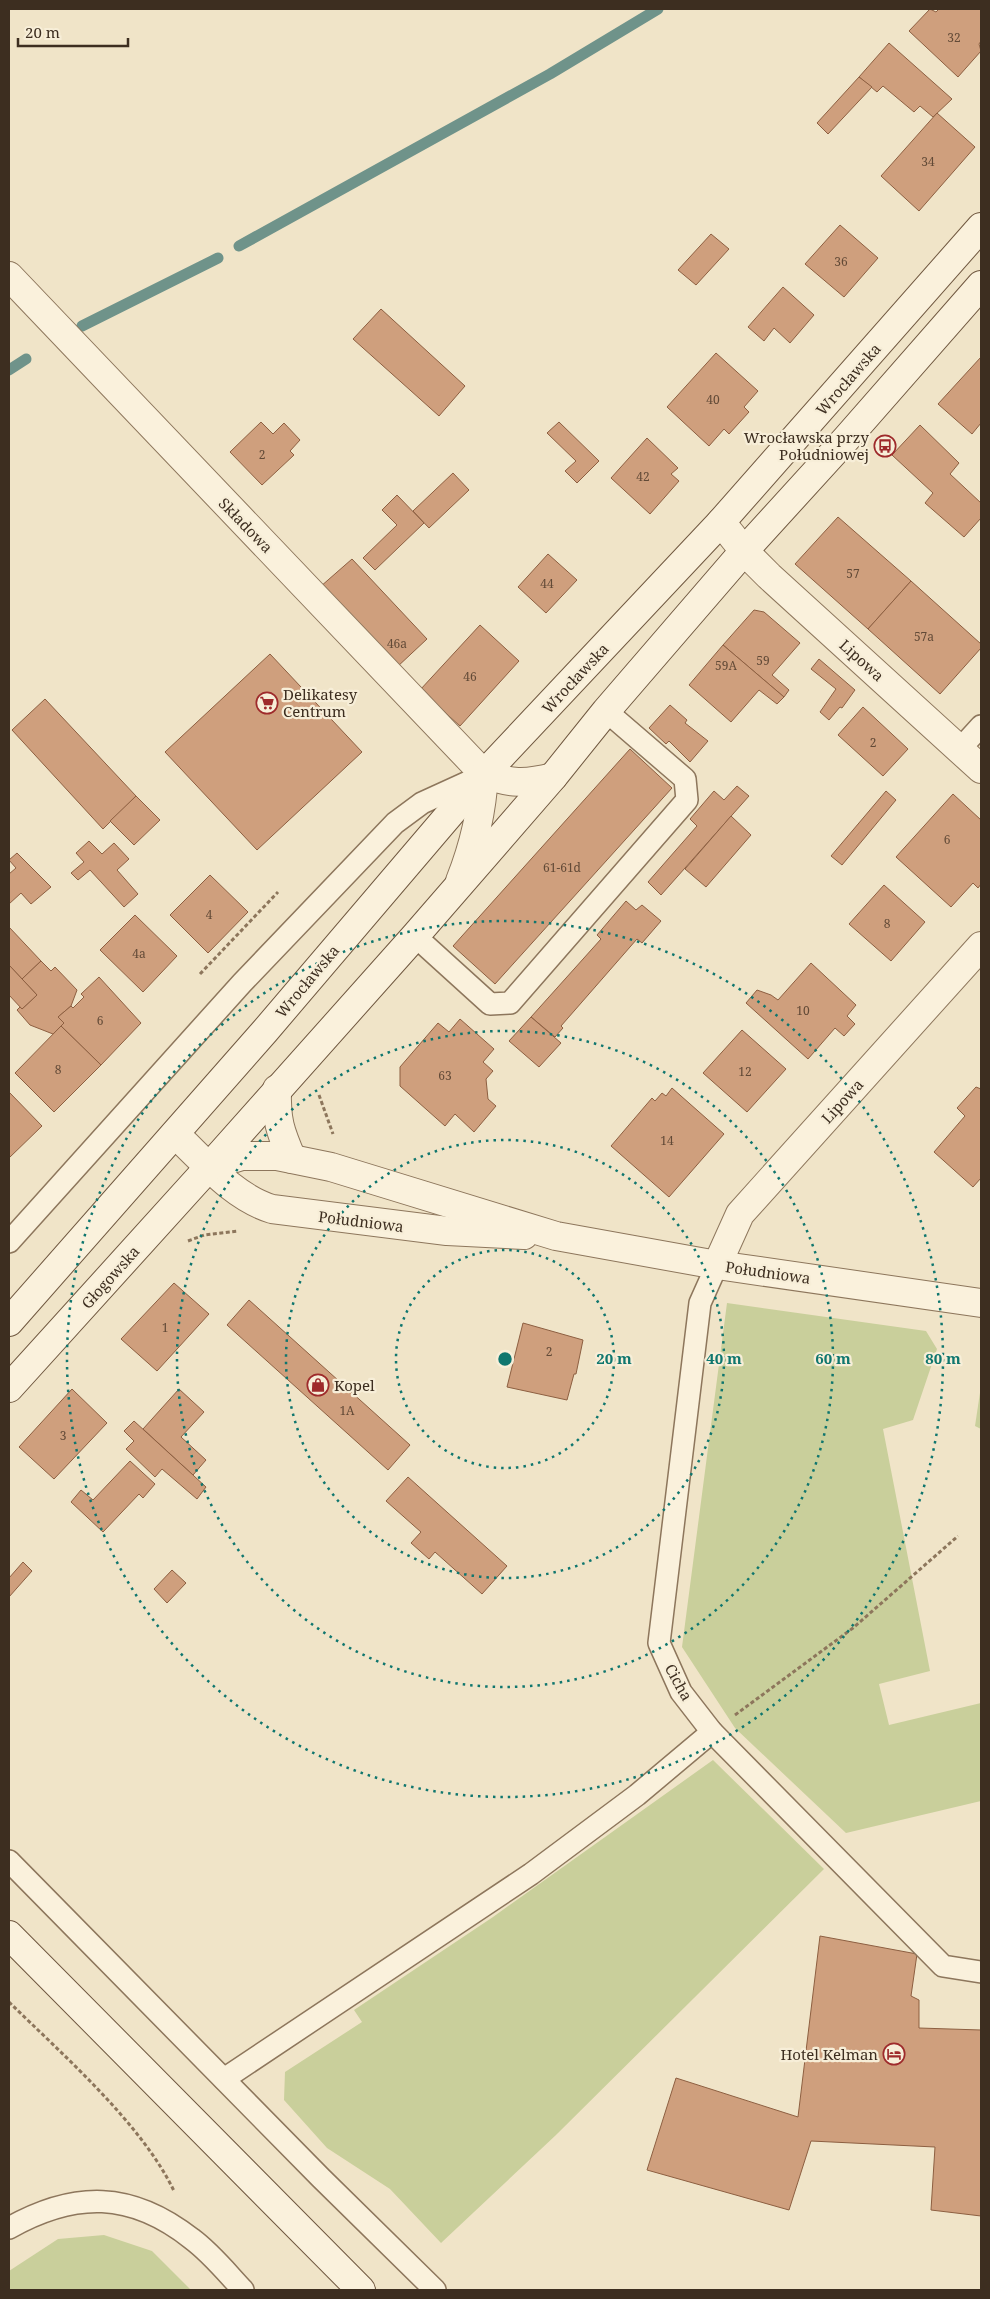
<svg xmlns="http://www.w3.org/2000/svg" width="990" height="2299" font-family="'Noto Serif',serif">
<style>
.green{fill:#c9cf9b}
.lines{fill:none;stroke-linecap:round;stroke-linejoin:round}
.stream{stroke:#6f938a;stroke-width:11}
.building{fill:#cf9f7d;stroke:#8d5f41}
.lane-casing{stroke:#8d765c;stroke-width:24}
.street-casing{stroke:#8d765c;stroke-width:30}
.secondary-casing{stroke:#6f573f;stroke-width:30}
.path{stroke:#8d765c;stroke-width:3;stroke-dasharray:4 2.5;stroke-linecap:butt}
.lane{stroke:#faf1dc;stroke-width:21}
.street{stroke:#faf1dc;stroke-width:28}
.secondary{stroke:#faf1dc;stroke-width:28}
.ring{fill:none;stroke:#0f766e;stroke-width:2.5;stroke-dasharray:2.5 5}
.labels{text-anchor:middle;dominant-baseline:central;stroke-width:4.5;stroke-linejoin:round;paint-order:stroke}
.number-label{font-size:12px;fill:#624a37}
.street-label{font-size:15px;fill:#3d2e20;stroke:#f7eed8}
.poi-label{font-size:15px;fill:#3d2e20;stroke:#f7eed8;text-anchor:end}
.centre{fill:#0f766e;stroke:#f7eed8;stroke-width:2.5}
.ring-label{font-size:15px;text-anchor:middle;font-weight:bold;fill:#0f766e;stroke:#f7eed8;stroke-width:4.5;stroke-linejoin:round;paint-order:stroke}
</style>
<rect width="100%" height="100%" fill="#f0e4c8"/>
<!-- green -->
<g class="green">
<path d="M727 1303 926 1331 937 1349 913 1420 883 1429 930 1671 879 1684 889 1725 981 1703V1801L846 1833 735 1728 682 1647Z"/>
<path d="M981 1386V1429L975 1426Z"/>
<path d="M713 1760 824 1869 556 2135 441 2243 390 2189 327 2148 284 2100 285 2072 362 2022 354 2010 493 1917Z"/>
<path d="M104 2235 152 2251 191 2290H9V2271L58 2239Z"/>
</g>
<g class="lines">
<!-- stream -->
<g class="stream">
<path d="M239 246 550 74 658 9"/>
<path d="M82 326 218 258"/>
<path d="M9 370 26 359"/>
</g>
</g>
<!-- building -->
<g class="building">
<path d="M930 9 936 12 939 9H981V41L979 44 981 51 958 77 909 31Z"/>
<path d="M889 43 952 99 933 117 920 106 914 112 883 86 877 92 859 77Z"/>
<path d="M859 77 872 87 828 134 817 123Z"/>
<path d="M937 113 975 147 919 211 881 176Z"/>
<path d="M840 225 878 258 844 297 805 264Z"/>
<path d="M711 234 729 249 696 285 678 270Z"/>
<path d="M783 287 814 315 790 343 774 328 764 341 748 327Z"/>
<path d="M381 309 465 386 439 416 353 339Z"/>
<path d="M716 353 758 391 744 407 749 412 729 434 724 429 709 446 667 407Z"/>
<path d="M981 357V423L972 434 938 404Z"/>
<path d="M261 422 273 434 284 423 300 440 290 451 294 455 262 485 230 452Z"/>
<path d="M559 422 599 461 577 483 565 471 576 461 547 433Z"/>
<path d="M920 425 959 463 950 474 981 503V518L964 537 925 503 933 493 892 455Z"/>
<path d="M647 438 678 468 671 474 679 481 650 514 611 478Z"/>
<path d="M453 473 469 490 429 528 413 511Z"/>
<path d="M397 495 424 523 375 570 363 558 397 525 382 510Z"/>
<path d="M838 517 911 581 868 629 795 564Z"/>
<path d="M548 554 577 580 546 613 518 587Z"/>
<path d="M352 559 427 639 396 668 320 587Z"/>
<path d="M911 581 981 644V648L940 694 868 629Z"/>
<path d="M754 610 764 612 800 643 772 675 789 690 784 697 723 645Z"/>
<path d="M480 625 519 661 460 726 420 690Z"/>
<path d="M723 645 784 697 777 704 759 690 731 722 689 685Z"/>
<path d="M270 654 362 752 257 850 165 752Z"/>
<path d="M819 659 855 690 842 708 840 707 829 720 820 712 836 689 811 669Z"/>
<path d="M45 699 136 796 103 829 12 730Z"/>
<path d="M670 705 687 720 685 723 708 741 690 762 669 741 666 744 649 728Z"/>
<path d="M863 707 908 749 883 776 838 735Z"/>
<path d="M630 749 672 788 495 984 453 946Z"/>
<path d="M737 786 749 796 661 895 648 882 697 826 690 819 714 791 724 800Z"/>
<path d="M886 791 896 800 842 865 831 856Z"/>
<path d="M953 794 981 820V884L978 888 973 883 951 907 896 857Z"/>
<path d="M136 796 160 820 134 845 110 821Z"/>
<path d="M731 816 751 835 706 887 685 869Z"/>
<path d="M89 841 102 854 114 843 129 859 117 870 138 894 124 907 90 870 78 880 71 873 84 862 76 853Z"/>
<path d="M17 853 51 887 31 904 21 893 9 904V874L16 868 9 860Z"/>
<path d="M210 875 248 912 208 953 170 915Z"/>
<path d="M884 885 925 922 891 961 849 924Z"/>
<path d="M626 901 636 910 642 905 661 921 642 943 637 939 561 1026 563 1028 555 1037 531 1017 601 939 597 935Z"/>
<path d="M135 915 177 956 143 992 100 950Z"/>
<path d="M9 927 41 961 22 979 9 965Z"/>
<path d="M41 961 51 971 55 967 77 990 71 1006 58 1017 64 1023 53 1034 30 1025 17 1010 20 1007 22 1009 37 995 22 979Z"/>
<path d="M811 963 856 1005 847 1016 855 1024 844 1036 835 1028 808 1059 746 1003 757 990 771 995 778 1000Z"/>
<path d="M9 965 37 995 22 1009 9 995Z"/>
<path d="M99 977 141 1023 101 1065 61 1026 64 1023 58 1017 71 1006 73 1008 84 997 81 994Z"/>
<path d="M531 1017 561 1043 539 1067 509 1041Z"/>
<path d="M460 1019 494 1049 483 1062 493 1071 486 1079 488 1099 496 1106 474 1132 455 1114 445 1126 400 1086V1067L438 1023 449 1032Z"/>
<path d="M61 1026 101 1065 54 1112 15 1073Z"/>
<path d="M742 1030 786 1069 747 1112 703 1073Z"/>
<path d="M976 1087 981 1089V1178L973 1187 934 1152 965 1116 957 1108Z"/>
<path d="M672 1088 724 1134 669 1197 611 1146 652 1098 655 1101 662 1093 666 1096Z"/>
<path d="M9 1092 42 1126 9 1158Z"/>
<path d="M174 1283 209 1314 157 1371 121 1339Z"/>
<path d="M249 1300 410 1445 388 1470 227 1325Z"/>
<path d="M523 1323 583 1340 576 1374H574L567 1400 507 1387Z"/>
<path d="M72 1389 107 1423 54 1479 19 1447Z"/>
<path d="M179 1389 204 1412 181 1437 206 1460 193 1475 143 1429Z"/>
<path d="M134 1421 206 1487 197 1499 162 1469 155 1477 126 1449 134 1441 124 1431Z"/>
<path d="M130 1461 155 1484 143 1498 139 1494 103 1532 71 1502 81 1490 93 1500Z"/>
<path d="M408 1477 507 1566 482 1594 435 1552 429 1559 411 1543 421 1532 386 1501Z"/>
<path d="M23 1562 32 1571 9 1597V1578Z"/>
<path d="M172 1570 186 1583 167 1603 154 1589Z"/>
<path d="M820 1936 917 1954 911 1996 919 2000V2028L981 2030V2216L931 2210 935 2147 811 2141 789 2210 647 2170 676 2078 798 2117Z"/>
</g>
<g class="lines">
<!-- lane casing -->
<g class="lane-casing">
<g id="lane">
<path d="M960 749 981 726"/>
<path d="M415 936 490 1004 510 1003 687 800 685 779 606 711"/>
<path d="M9 1242 242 983 395 823 422 803 479 777"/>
<path d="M717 1265 700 1303 659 1643 681 1692 712 1732 943 1966 981 1972"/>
<path d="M9 1861 321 2178 435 2290"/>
<path d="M224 2079 531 1874 637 1795 712 1732"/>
<path d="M9 2228C75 2191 131 2191 192 2239 211 2253 227 2273 243 2290"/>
</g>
</g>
<!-- street casing -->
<g class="street-casing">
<g id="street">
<path d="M9 276 484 774C510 784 526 784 553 777"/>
<path d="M721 522 744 551 769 576 981 769"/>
<path d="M460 881C474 846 482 812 484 774"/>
<path d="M277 1089C276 1120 280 1131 292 1159"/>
<path d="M175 1134C204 1161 233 1197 272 1209L447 1231 524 1235"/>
<path d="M210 1166 242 1156H277L331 1167 556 1236 717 1265 981 1303"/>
<path d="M717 1265 740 1214 981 946"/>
</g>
</g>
<!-- secondary casing -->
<g class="secondary-casing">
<g id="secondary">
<path d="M9 1322 265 1031 484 774 721 522 981 227"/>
<path d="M9 1388 210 1166 415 936 553 777 606 711 744 551 846 439 981 285"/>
<path d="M9 1935 361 2290"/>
</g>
</g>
<!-- path -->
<g class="path">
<path d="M200 974 278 892"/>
<path d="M319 1095 333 1134"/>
<path d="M188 1241 204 1235 238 1231"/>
<path d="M735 1715 853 1628 958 1536"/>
<path d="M9 2002C63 2055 142 2124 174 2191"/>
</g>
<!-- lane -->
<use href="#lane" class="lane"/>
<!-- street -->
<use href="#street" class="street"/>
<!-- secondary -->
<use href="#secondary" class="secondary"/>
</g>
<!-- distance rings -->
<g class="ring">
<circle cx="505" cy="1359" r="109"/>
<circle cx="505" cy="1359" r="219"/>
<circle cx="505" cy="1359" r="328"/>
<circle cx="505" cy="1359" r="438"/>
</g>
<!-- icons -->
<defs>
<g id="bus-ring" transform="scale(1.125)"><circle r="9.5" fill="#f7eed8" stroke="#9e2a2b" stroke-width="1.5"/><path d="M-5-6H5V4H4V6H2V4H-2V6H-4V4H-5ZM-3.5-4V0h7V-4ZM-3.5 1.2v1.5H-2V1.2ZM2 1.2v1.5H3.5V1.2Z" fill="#9e2a2b"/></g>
<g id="supermarket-ring" transform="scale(1.125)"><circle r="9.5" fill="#f7eed8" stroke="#9e2a2b" stroke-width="1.5"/><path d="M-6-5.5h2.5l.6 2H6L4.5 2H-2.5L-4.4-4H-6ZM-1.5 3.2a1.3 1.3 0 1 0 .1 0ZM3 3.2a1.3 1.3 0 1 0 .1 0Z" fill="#9e2a2b"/></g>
<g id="shop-ring" transform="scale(1.125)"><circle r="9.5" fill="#f7eed8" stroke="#9e2a2b" stroke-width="1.5"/><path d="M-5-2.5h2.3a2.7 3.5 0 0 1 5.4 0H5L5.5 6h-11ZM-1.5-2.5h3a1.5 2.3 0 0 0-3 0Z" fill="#9e2a2b"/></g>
<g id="hotel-ring" transform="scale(1.125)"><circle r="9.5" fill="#f7eed8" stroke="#9e2a2b" stroke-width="1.5"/><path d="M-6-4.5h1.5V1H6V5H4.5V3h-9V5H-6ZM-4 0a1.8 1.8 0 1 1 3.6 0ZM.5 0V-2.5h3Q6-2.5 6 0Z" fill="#9e2a2b"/></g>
</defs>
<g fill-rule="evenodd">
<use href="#bus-ring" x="885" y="446"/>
<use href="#supermarket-ring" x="267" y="703"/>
<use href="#shop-ring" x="318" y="1385"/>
<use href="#hotel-ring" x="894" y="2054"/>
</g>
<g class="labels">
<!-- number labels -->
<g class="number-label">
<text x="954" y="37">32</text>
<text x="928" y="161">34</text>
<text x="841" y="261">36</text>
<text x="713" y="399">40</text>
<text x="262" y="454">2</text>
<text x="643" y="476">42</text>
<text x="853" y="573">57</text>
<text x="547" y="583">44</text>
<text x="924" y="636">57a</text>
<text x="397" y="643">46a</text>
<text x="763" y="660">59</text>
<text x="726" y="665">59A</text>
<text x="470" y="676">46</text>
<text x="873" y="742">2</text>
<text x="947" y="839">6</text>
<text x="562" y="867">61-61d</text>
<text x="209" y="914">4</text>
<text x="887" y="923">8</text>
<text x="139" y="953">4a</text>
<text x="803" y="1010">10</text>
<text x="100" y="1020">6</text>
<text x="58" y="1069">8</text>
<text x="745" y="1071">12</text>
<text x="445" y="1075">63</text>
<text x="667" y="1140">14</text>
<text x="165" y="1327">1</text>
<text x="549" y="1351">2</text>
<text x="347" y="1410">1A</text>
<text x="63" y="1435">3</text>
</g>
<!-- street labels -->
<g class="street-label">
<text transform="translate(848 379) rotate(-49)">Wrocławska</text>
<text transform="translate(246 525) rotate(46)">Składowa</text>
<text transform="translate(862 660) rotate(42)">Lipowa</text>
<text transform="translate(575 678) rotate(-47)">Wrocławska</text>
<text transform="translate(307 981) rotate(-50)">Wrocławska</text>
<text transform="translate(842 1101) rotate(-48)">Lipowa</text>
<text transform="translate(361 1221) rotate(7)">Południowa</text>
<text transform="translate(768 1272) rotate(8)">Południowa</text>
<text transform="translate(110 1277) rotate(-48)">Głogowska</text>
<text transform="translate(679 1682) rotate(61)">Cicha</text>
</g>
<!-- poi labels -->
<g class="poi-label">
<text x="869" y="437">Wrocławska przy<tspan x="869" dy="17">Południowej</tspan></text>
<text x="283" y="694" text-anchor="start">Delikatesy<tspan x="283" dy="17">Centrum</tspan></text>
<text x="334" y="1385" text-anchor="start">Kopel</text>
<text x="878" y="2054">Hotel Kelman</text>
</g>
</g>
<circle cx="505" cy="1359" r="8" class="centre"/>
<g class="ring-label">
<text x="614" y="1364">20 m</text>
<text x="724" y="1364">40 m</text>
<text x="833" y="1364">60 m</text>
<text x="943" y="1364">80 m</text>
</g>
<!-- border -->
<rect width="990" height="2299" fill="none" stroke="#3d2e20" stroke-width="20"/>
<!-- scale -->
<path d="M18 38v8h110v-8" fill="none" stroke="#3d2e20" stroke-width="2.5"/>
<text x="25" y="38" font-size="15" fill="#3d2e20" stroke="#f7eed8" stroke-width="4" paint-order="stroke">20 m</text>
</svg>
